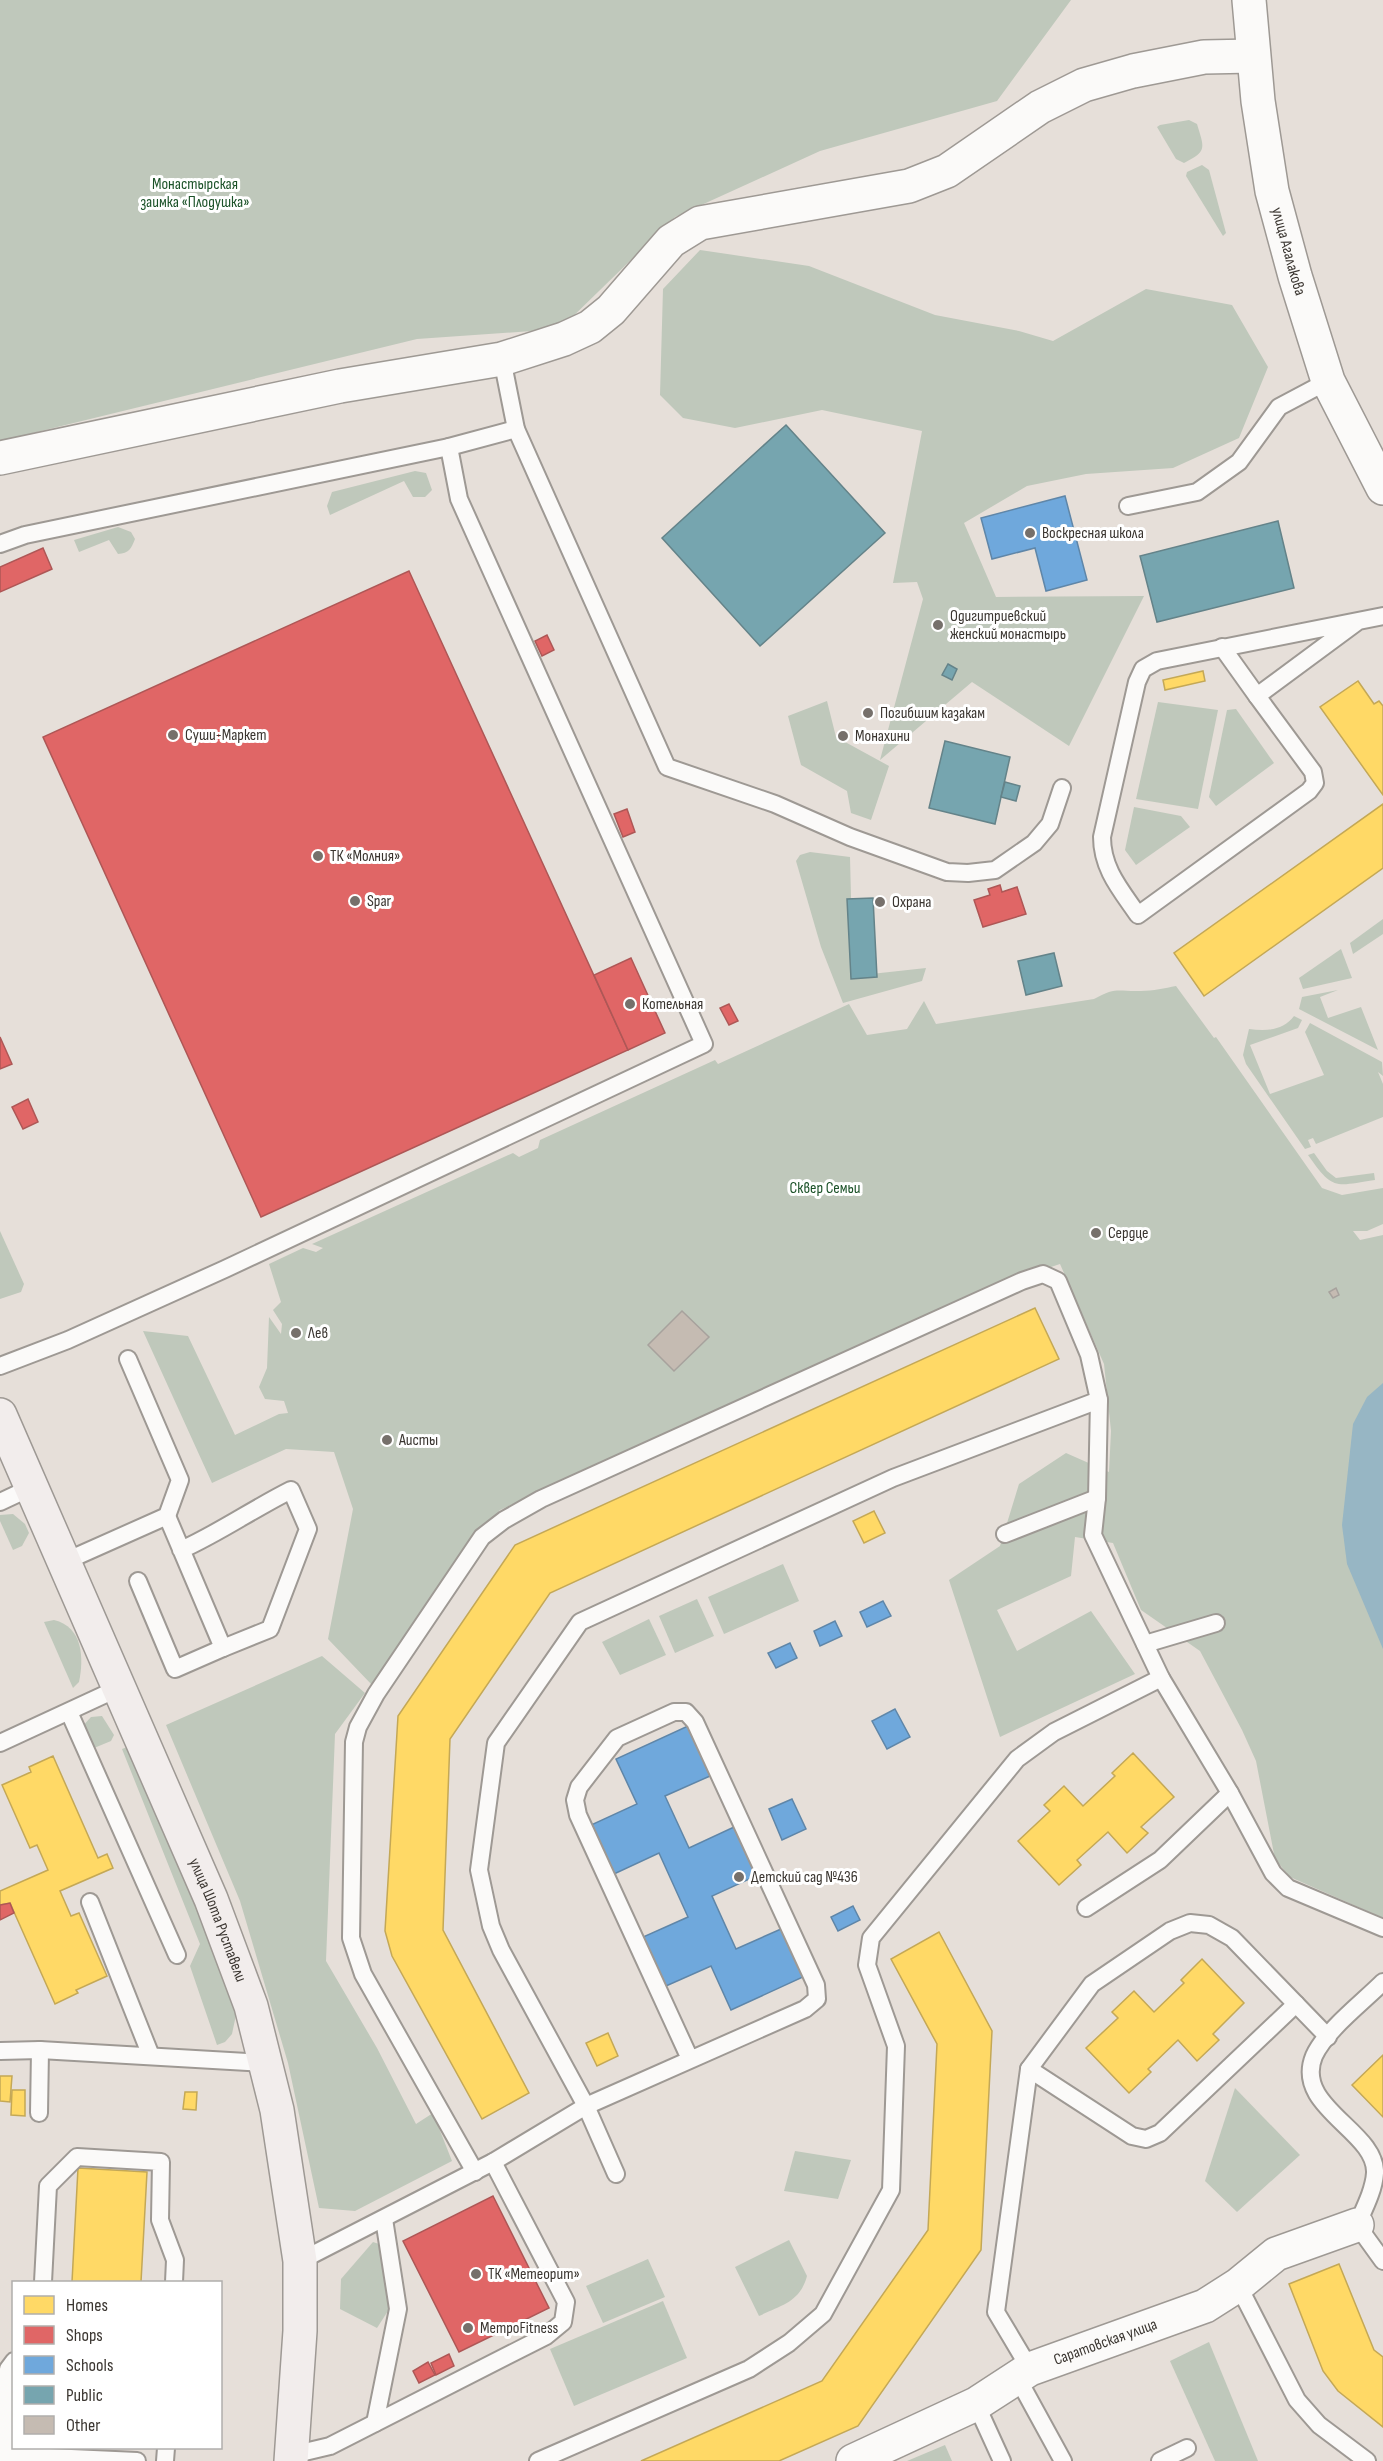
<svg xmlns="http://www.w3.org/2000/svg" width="1383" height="2461" font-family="'Sofia Sans Condensed',sans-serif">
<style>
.green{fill:#bfc8bb}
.water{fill:#97b6c4}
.homes{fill:#ffd966;stroke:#c4a856;stroke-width:1.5}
.shops{fill:#e06666;stroke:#ae5756;stroke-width:1.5}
.schools{fill:#6fa8dc;stroke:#5f86a8;stroke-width:1.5}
.public{fill:#76a5af;stroke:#648389;stroke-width:1.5}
.building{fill:#c5bbb2;stroke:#a7a29d;stroke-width:1.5}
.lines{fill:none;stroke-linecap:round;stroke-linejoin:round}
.lane-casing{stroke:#9e9994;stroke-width:20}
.street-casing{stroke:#9e9994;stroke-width:36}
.secondary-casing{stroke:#9e9994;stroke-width:36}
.lane{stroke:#fbfaf9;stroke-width:16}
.street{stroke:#fbfaf9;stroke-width:33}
.secondary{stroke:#f2edec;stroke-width:33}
.poi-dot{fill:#76706b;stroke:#fff;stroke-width:2}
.labels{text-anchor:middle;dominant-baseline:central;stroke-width:6;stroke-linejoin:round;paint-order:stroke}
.park-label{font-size:16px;fill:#1b5228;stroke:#fff}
.street-label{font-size:16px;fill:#3a3530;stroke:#fff}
.poi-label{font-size:16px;fill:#3a3530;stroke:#fff;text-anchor:start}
</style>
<rect width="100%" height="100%" fill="#e6dfd9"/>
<!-- green -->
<g class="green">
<path d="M0 0H1071L997 101 820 151 675 217 560 329 417 339 0 441Z"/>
<path d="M1189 120 1197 124C1204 148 1208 151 1184 163L1176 159 1157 127 1160 125Z"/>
<path d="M1202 165 1209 170 1226 233 1223 236 1186 176 1187 172Z"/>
<path d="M700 250 809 266 935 315 1019 331 1053 341 1146 289 1232 305 1268 367 1239 438 1173 468 1086 474 1027 486 964 523 996 597 1144 596 1069 746 972 682 880 760 923 599 917 582 893 583 922 431 822 410 735 428 683 418 660 395 663 289Z"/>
<path d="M415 471 426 473 432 490 425 497H413L404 481 330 515 327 506 332 492Z"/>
<path d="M118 527 131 532 135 539C131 549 129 553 118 554L109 540 79 552 74 540Z"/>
<path d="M827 701 836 737 889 766 871 820 851 813 847 791 801 765 788 716Z"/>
<path d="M1158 702 1218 710 1198 809 1136 799Z"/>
<path d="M1236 709 1274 763 1216 806 1209 797 1227 710Z"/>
<path d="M1134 807 1181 816 1190 827 1136 865 1125 850Z"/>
<path d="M810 852 850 857 853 976 926 968 922 981 843 1003 821 947 796 861 800 855Z"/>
<path d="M1383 919V934L1353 954 1350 943Z"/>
<path d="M1341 949 1352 978 1303 989 1299 978Z"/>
<path d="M1176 986 1214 1038 1216 1037 1322 1188 1342 1195 1383 1188V1224L1367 1231H1353L1360 1240 1383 1235V1918L1290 1877 1275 1859 1256 1761 1242 1730 1200 1651 1141 1610 1113 1543 1075 1537 1071 1576 997 1610 1017 1651 1091 1611 1135 1674 1000 1737 949 1580 1000 1546 1019 1484 1066 1453 1109 1472 1111 1431 1104 1364 1060 1264 985 1289 500 1510 465 1547 372 1685 328 1639 353 1509 334 1452 286 1449 212 1483 143 1331 188 1336 235 1435 279 1414 288 1413 284 1401 265 1399 259 1387 267 1368 269 1317 281 1334 282 1324 273 1310 281 1302 269 1264 303 1248 316 1252 323 1248 312 1244 513 1153 519 1157 538 1148 540 1140 715 1060 718 1064 849 1004 867 1035 907 1029 924 1001 936 1024 1094 999C1117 986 1119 992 1141 991 1153 991 1165 988 1176 986Z"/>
<path d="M1338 990 1320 997 1328 1018 1361 1007 1378 1050 1299 1009 1302 997Z"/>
<path d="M1294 1016 1302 1020 1298 1028 1250 1045 1270 1094 1324 1075 1305 1032 1310 1023 1382 1062 1383 1076 1378 1072 1383 1084V1117L1316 1144 1313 1138 1308 1140 1311 1147 1305 1149 1246 1064 1243 1055 1249 1029C1266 1031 1283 1031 1294 1016Z"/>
<path d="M1314 1153 1327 1171 1336 1178 1374 1173 1375 1180C1335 1186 1333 1191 1308 1155Z"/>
<path d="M0 1231 24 1284 21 1292 0 1299Z"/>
<path d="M13 1514 25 1524 29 1533 22 1546 13 1550 0 1521V1515Z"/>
<path d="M783 1564 799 1601 724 1634 708 1597Z"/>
<path d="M697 1599 714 1636 675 1653 659 1616Z"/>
<path d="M649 1619 666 1655 620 1675 602 1642Z"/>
<path d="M54 1620C83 1627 84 1658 79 1682L73 1688 44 1622Z"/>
<path d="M322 1656 365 1693 335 1734 326 1961 377 2048 416 2124 433 2113 452 2161 355 2211 319 2208 288 2063 240 1901 166 1725Z"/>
<path d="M102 1716 114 1735 111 1741 94 1748 81 1728 91 1717Z"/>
<path d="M130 1746 210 1934 236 2015 232 2034 225 2042 217 2045 190 1966 200 1944 122 1749Z"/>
<path d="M1235 2088 1300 2155 1237 2212 1205 2181Z"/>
<path d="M795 2151 851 2160 838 2199 784 2191Z"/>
<path d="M789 2240 807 2276C800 2302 782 2305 759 2316L735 2267Z"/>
<path d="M373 2242 382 2245 395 2300 377 2328 340 2309 341 2279Z"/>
<path d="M648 2259 665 2297 603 2323 586 2286Z"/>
<path d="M663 2301 687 2358 574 2406 550 2349Z"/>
<path d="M1209 2342 1258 2461H1215L1170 2361Z"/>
<path d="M945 2445 952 2461H907Z"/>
</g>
<!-- water -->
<path class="water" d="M1383 1383V1649L1347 1564 1342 1525 1353 1424 1367 1397Z"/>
<!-- homes -->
<g class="homes">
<path d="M1203 671 1205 681 1165 690 1163 680Z"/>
<path d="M1358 681 1374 704 1379 701 1383 706V795L1320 707Z"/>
<path d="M1383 804V868L1204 996 1174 953Z"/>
<path d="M1035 1308 1059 1359 550 1593 450 1739 443 1930 529 2093 482 2119 392 1956 385 1931 398 1716 515 1545Z"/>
<path d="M874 1511 885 1533 864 1543 853 1521Z"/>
<path d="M1133 1753 1174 1797 1141 1827 1148 1833 1127 1853 1108 1832 1077 1860 1081 1865 1059 1885 1018 1841 1050 1811 1044 1805 1064 1786 1083 1806 1115 1776 1112 1773Z"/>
<path d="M53 1756 98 1858 107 1854 113 1868 60 1891 71 1916 79 1913 107 1976 76 1990 78 1993 55 2004 10 1903 0 1905V1891L48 1870 37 1845 30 1848 2 1785 31 1772 29 1767Z"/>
<path d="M939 1932 992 2031 981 2250 858 2426 779 2461H641L822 2381 928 2230 937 2044 891 1959Z"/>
<path d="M1202 1959 1244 2003 1213 2034 1219 2040 1197 2061 1178 2040 1148 2069 1151 2072 1129 2093 1086 2048 1118 2018 1112 2012 1134 1991 1154 2012 1184 1983 1181 1980Z"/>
<path d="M608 2033 618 2056 597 2066 586 2043Z"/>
<path d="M1383 2055V2117L1352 2085Z"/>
<path d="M0 2076H12L10 2102 0 2101Z"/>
<path d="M12 2090H25V2116L11 2115Z"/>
<path d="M185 2092H197L196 2110 183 2109Z"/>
<path d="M78 2168 147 2172 141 2282H72Z"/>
<path d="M1339 2264 1374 2350 1383 2357V2427L1338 2391 1323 2371 1289 2284Z"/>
</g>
<!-- shops -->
<g class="shops">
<path d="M43 548 52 569 0 592V567Z"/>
<path d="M409 571 628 1050 261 1217 43 737Z"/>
<path d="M547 635 554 650 542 656 535 641Z"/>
<path d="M627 809 635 832 623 837 614 814Z"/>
<path d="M1000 885 1002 892 1017 887 1026 914 983 927 974 900 990 895 988 889Z"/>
<path d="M631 958 665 1033 628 1050 594 975Z"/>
<path d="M729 1004 738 1021 729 1025 720 1008Z"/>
<path d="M0 1037 12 1064 0 1069Z"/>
<path d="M28 1099 38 1122 23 1129 12 1107Z"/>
<path d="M10 1903 14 1913 0 1920V1905Z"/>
<path d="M493 2196 549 2308 459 2352 403 2241Z"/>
<path d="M449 2354 454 2366 436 2375 431 2363Z"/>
<path d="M428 2362 435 2375 419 2383 413 2371Z"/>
</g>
<!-- schools -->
<g class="schools">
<path d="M1065 496 1087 580 1046 591 1035 548 992 559 981 518Z"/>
<path d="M883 1601 891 1616 867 1627 860 1612Z"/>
<path d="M835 1621 842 1636 820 1646 814 1631Z"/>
<path d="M790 1643 797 1658 776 1668 768 1653Z"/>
<path d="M895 1709 910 1737 887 1749 872 1721Z"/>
<path d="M688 1726 710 1776 665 1796 689 1848 734 1827 756 1876 712 1896 736 1949 781 1929 803 1977 731 2010 711 1966 666 1986 643 1937 688 1917 659 1853 614 1874 591 1825 637 1804 616 1759Z"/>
<path d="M792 1799 806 1829 782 1840 769 1809Z"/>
<path d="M853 1906 860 1920 838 1931 831 1917Z"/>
</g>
<!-- public -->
<g class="public">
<path d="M786 425 885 533 760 646 662 538Z"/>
<path d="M1278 521 1294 588 1157 622 1140 556Z"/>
<path d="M948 664 957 669 952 680 942 675Z"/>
<path d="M945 741 1010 757 995 824 929 808Z"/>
<path d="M1005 782 1020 786 1016 801 1001 797Z"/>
<path d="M873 898 877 977 851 979 847 899Z"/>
<path d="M1054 953 1062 986 1026 995 1018 961Z"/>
</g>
<!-- building -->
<g class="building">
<path d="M1336 1288 1339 1295 1333 1298 1329 1292Z"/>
<path d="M682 1311 709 1337 674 1371 648 1345Z"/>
</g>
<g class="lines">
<!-- lane casing -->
<g class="lane-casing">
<g id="lane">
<path d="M502 359 516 429 667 767 775 804 850 837 947 872 968 873 995 870 1034 843 1050 824 1062 788"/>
<path d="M449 447 516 429"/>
<path d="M1128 506 1197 492 1239 462 1279 407 1328 381"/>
<path d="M0 544 25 535 449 447 459 499 704 1044 225 1269 68 1340 0 1366"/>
<path d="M1357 622 1257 696 1313 772 1315 783 1309 791 1138 915C1121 890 1102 869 1102 837L1137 682 1143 669 1157 661 1383 616"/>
<path d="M1222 647 1257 696"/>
<path d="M1099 1400 1097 1498 1093 1535 1161 1678 1230 1793 1273 1873 1288 1888 1383 1928"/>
<path d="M0 1502 32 1487"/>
<path d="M167 1516 223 1648 270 1629 308 1529 291 1490C253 1509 219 1533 181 1550"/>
<path d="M1005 1534 1097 1498"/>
<path d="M66 1561 167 1516 180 1480 128 1359"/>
<path d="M138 1581 175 1669 223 1648"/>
<path d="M1145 1644 1216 1623"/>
<path d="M69 1712 177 1955"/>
<path d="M0 1743 121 1687"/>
<path d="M90 1902 151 2056"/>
<path d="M1086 1908 1160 1860 1230 1793"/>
<path d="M1383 1982C1363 2002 1325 2031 1314 2056 1293 2107 1377 2131 1375 2173 1374 2190 1364 2209 1357 2225L1383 2261"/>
<path d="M0 2051 40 2050 266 2063"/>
<path d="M1029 2069 1132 2136 1146 2139 1160 2133 1296 2004"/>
<path d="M39 2113 40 2050"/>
<path d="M475 2172 363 1974 351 1938 354 1742 358 1727 376 1694 482 1537 504 1520 541 1499 1022 1281 1043 1274 1058 1281 1089 1355 1099 1400 893 1478 580 1622 496 1743 479 1870 491 1926 501 1950 586 2106 616 2174"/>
<path d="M300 2261 493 2162 586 2106 805 2009 817 1999 816 1985 695 1722 686 1712H674L617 1738 579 1787 575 1800 578 1815 690 2059"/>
<path d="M43 2282 48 2186 77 2157 161 2162 160 2220 175 2260 174 2282"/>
<path d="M1238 2285 1297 2400 1319 2425 1367 2461"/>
<path d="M14 2361 8 2369 5 2455 137 2461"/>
<path d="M1030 2369 996 2312 1029 2069 1092 1984 1170 1931 1190 1923 1209 1925 1232 1938 1328 2037"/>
<path d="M1017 2377 1063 2461"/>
<path d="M976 2404 1002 2461"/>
<path d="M375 2423 398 2309 384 2219"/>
<path d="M292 2455 330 2446 546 2336 563 2322 566 2302 493 2162"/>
<path d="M165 2461 166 2448"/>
<path d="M538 2461 749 2369 789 2343 823 2314 891 2190 896 2046 867 1965 871 1938 1017 1759 1054 1732 1161 1678"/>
<path d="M1160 2461 1187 2448"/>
</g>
</g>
<!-- street casing -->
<g class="street-casing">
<g id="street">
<path id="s1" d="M1249 0 1258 101 1272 191 1295 276 1328 381 1383 488"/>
<path d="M0 458 340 386 502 359 564 339 590 327 611 310 671 241 700 223 909 186 947 171 1040 107 1084 85 1133 71 1204 57 1253 56"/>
<path id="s2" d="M853 2461 976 2404 1030 2369 1205 2306 1238 2285 1276 2254 1357 2225"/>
</g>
</g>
<!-- secondary casing -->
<g class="secondary-casing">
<g id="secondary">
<path id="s3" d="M0 1415 211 1899 251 2006 277 2110 300 2261V2331L291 2461"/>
</g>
</g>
<!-- lane -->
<use href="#lane" class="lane"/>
<!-- street -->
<use href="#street" class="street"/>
<!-- secondary -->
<use href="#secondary" class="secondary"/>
</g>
<!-- markers -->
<g class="poi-dot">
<circle cx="1030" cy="533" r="6"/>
<circle cx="938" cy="625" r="6"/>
<circle cx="868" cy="713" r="6"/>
<circle cx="173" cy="735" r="6"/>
<circle cx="843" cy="736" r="6"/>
<circle cx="318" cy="856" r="6"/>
<circle cx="355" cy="901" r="6"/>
<circle cx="880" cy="902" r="6"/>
<circle cx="630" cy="1004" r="6"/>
<circle cx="1096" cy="1233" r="6"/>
<circle cx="296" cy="1333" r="6"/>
<circle cx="387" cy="1440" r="6"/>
<circle cx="739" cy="1877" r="6"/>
<circle cx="476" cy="2274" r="6"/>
<circle cx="468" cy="2328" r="6"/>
</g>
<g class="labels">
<!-- park labels -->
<g class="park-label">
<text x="195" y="184">Монастырская<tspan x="195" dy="18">заимка «Плодушка»</tspan></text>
<text x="825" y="1188">Сквер Семьи</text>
</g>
<!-- street labels -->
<g class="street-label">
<text stroke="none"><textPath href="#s1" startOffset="255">улица Агалакова</textPath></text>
<text stroke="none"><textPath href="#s3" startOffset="550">улица Шота Руставели</textPath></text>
<text stroke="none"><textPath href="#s2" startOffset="280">Саратовская улица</textPath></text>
</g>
<!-- poi labels -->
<g class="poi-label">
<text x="1042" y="533">Воскресная школа</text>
<text x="950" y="616">Одигитриевский<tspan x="950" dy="18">женский монастырь</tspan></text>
<text x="880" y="713">Погибшим казакам</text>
<text x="185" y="735">Суши-Маркет</text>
<text x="855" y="736">Монахини</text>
<text x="330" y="856">ТК «Молния»</text>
<text x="367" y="901">Spar</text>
<text x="892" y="902">Охрана</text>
<text x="642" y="1004">Котельная</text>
<text x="1108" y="1233">Сердце</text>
<text x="308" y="1333">Лев</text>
<text x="399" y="1440">Аисты</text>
<text x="751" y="1877">Детский сад №436</text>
<text x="488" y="2274">ТК «Метеорит»</text>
<text x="480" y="2328">МетроFitness</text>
</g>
</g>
<!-- legend -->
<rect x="12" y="2281" width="210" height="168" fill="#ffffff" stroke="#b0aeac" stroke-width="1.5"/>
<rect x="24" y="2296" width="30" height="18" fill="#ffd966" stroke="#b0aeac" stroke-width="1.5"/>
<text x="66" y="2311" font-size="18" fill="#3a3530">Homes</text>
<rect x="24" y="2326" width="30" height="18" fill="#e06666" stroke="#b0aeac" stroke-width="1.5"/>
<text x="66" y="2341" font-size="18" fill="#3a3530">Shops</text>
<rect x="24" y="2356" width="30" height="18" fill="#6fa8dc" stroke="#b0aeac" stroke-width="1.5"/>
<text x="66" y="2371" font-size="18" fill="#3a3530">Schools</text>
<rect x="24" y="2386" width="30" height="18" fill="#76a5af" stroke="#b0aeac" stroke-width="1.5"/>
<text x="66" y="2401" font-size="18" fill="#3a3530">Public</text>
<rect x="24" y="2416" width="30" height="18" fill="#c5bbb2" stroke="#b0aeac" stroke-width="1.5"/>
<text x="66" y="2431" font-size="18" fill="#3a3530">Other</text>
</svg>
